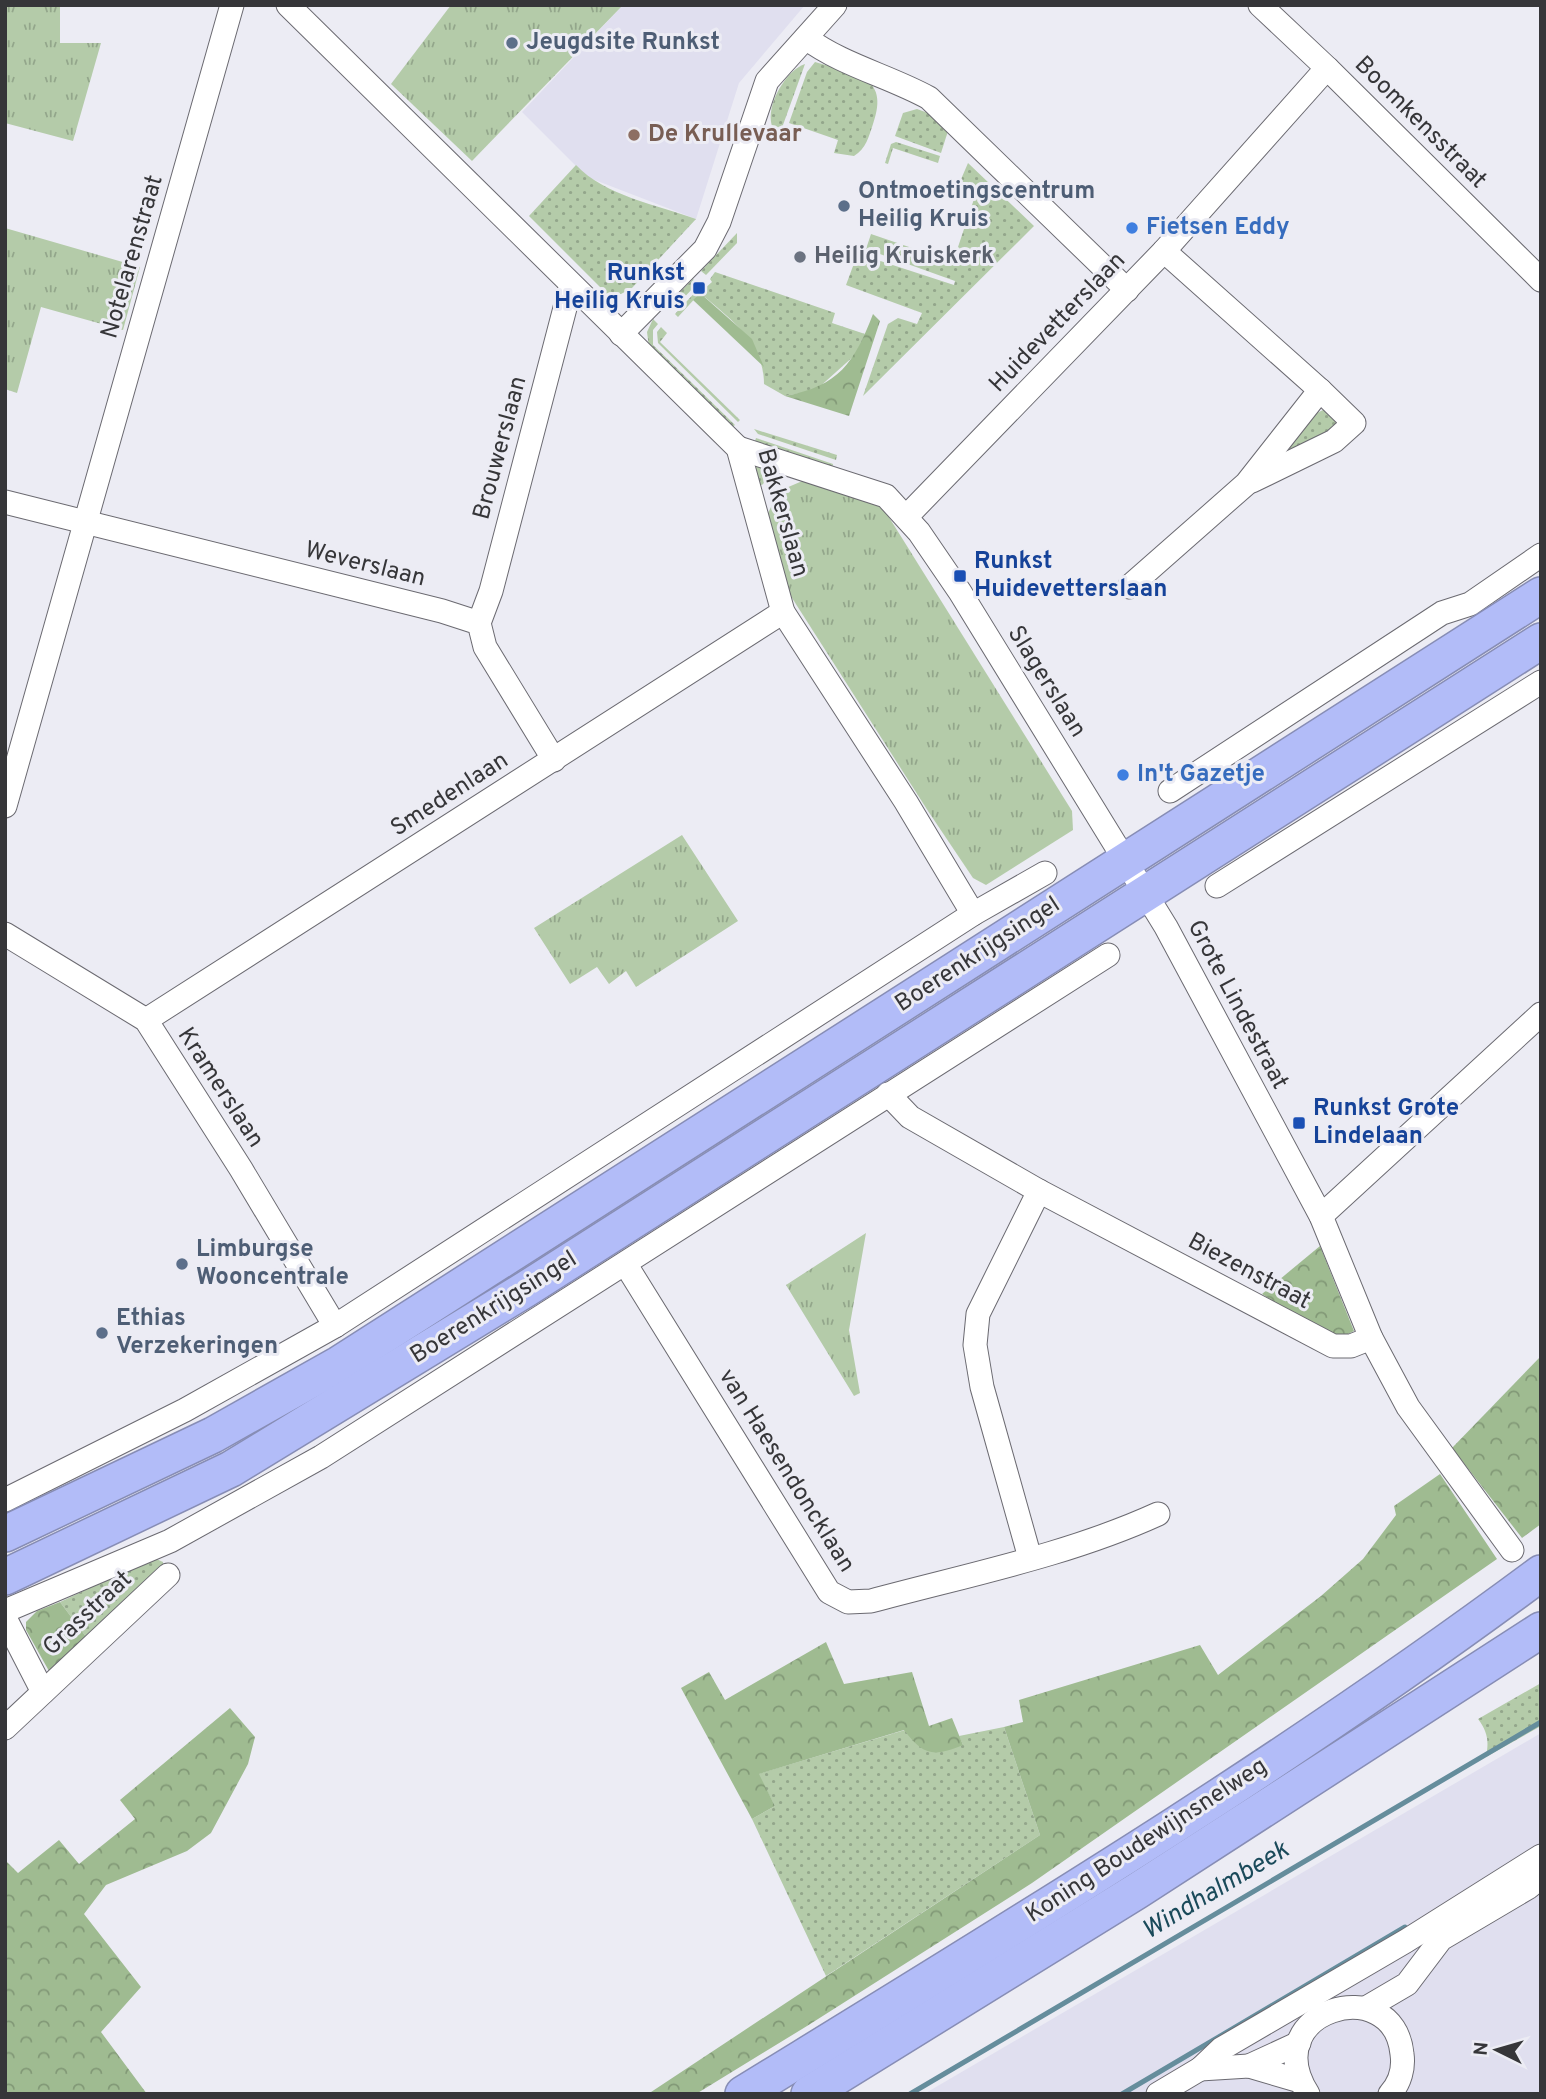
<svg xmlns="http://www.w3.org/2000/svg" width="1546" height="2099" font-family="Overpass,sans-serif">
<style>
.built{fill:#e0dfef}
.grass{fill:url(#grass-dots)}
.forest{fill:url(#forest-crowns)}
.park{fill:url(#park-tufts)}
.lines{fill:none;stroke-linecap:round;stroke-linejoin:round}
.stream{stroke:#658d9c;stroke-width:5}
.minor-casing{stroke:#6b6a71;stroke-width:25}
.highway-casing{stroke:#878db5;stroke-width:38}
.minor{stroke:#fff;stroke-width:23}
.highway{stroke:#b2bcf8;stroke-width:35}
.service-dot{fill:#5c6f8a;stroke:#ececf4;stroke-width:2.5}
.education-dot{fill:#8d6e63;stroke:#ececf4;stroke-width:2.5}
.shop-dot{fill:#3f7fe0;stroke:#ececf4;stroke-width:2.5}
.worship-dot{fill:#6b7280;stroke:#ececf4;stroke-width:2.5}
.transit-dot{fill:#1a4fb4;stroke:#ececf4;stroke-width:2.5}
.labels{text-anchor:middle;dominant-baseline:central;stroke-width:6;stroke-linejoin:round;paint-order:stroke}
.service-label{font-size:24px;font-weight:bold;fill:#4e5e75;stroke:#ececf4;text-anchor:start}
.street-label{font-size:24px;fill:#363639;stroke:#ececf4}
.education-label{font-size:24px;font-weight:bold;fill:#785e54;stroke:#ececf4;text-anchor:start}
.shop-label{font-size:24px;font-weight:bold;fill:#366cbe;stroke:#ececf4;text-anchor:start}
.worship-label{font-size:24px;font-weight:bold;fill:#5b616d;stroke:#ececf4;text-anchor:start}
.transit-label{font-size:24px;font-weight:bold;fill:#164399;stroke:#ececf4;text-anchor:start}
.water-label{font-size:26px;font-style:italic;fill:#1a4a5a;stroke:#ececf4}
</style>
<defs>
<pattern id="grass-dots" width="8" height="8" patternUnits="userSpaceOnUse" patternTransform="scale(1.75)"><rect width="8" height="8" fill="#b4cba9"/><path d="M2 2h.1M6 6h.1" fill="none" stroke="#93a68b" stroke-width="1.8" stroke-linecap="round"/></pattern>
<pattern id="forest-crowns" width="20" height="18" patternUnits="userSpaceOnUse" patternTransform="scale(1.75)"><rect width="20" height="18" fill="#9fbb91"/><path d="M2 6a3 3 0 1 1 6 0M12 15a3 3 0 1 1 6 0" fill="none" stroke="#829977"/></pattern>
<pattern id="park-tufts" width="24" height="20" patternUnits="userSpaceOnUse" patternTransform="scale(1.75)"><rect width="24" height="20" fill="#b4cba9"/><path d="M3 7l-1-3M5 7V3M7 7l1-3M15 17l-1-3M17 17v-4M19 17l1-3" fill="none" stroke="#93a68b"/></pattern>
</defs>
<rect width="100%" height="100%" fill="#ececf4"/>
<!-- built -->
<g class="built">
<path d="M623 5H805L739 83 696 219 587 177 522 112Z"/>
<path d="M1541 1733V2094H924Z"/>
</g>
<!-- grass -->
<g class="grass">
<path d="M815 62C852 74 891 74 873 124 869 136 866 149 854 156L834 153 838 140 789 123 807 72Z"/>
<path d="M805 64 779 136C757 119 783 71 805 64Z"/>
<path d="M917 109 928 113 948 131 941 153 895 136 903 113Z"/>
<path d="M896 142 940 156 938 163 893 148 888 164 885 163 891 144Z"/>
<path d="M968 163 1034 226 863 396 888 324 898 318 917 324 922 313 846 285 856 258 862 255 954 285 955 281 866 249 871 234 953 262 976 193 959 184Z"/>
<path d="M576 165C605 196 658 205 696 219L632 288 621 294H607L529 216Z"/>
<path d="M737 233V243L706 275 701 271Z"/>
<path d="M715 272 835 313 832 323 865 334 855 355 816 390 785 396 764 384C764 341 730 319 700 293L678 317 675 314 699 288 704 289 712 282 710 279Z"/>
<path d="M693 279 697 284 672 310 667 305Z"/>
<path d="M653 319 658 324 653 330V345L735 425 731 428 649 347 647 332Z"/>
<path d="M661 327 667 333 660 342 740 420 738 422 658 343 657 332Z"/>
<path d="M1325 409 1337 421 1331 430 1290 450 1289 443 1317 413Z"/>
<path d="M754 429 837 455 836 460 758 434Z"/>
<path d="M756 438 833 464 832 470 754 444Z"/>
<path d="M756 462 775 471 762 485 757 484 751 468Z"/>
<path d="M154 1558 163 1562V1568L87 1638 60 1602Z"/>
<path d="M1541 1683V1726L1486 1757C1489 1742 1488 1732 1478 1719Z"/>
<path d="M1004 1727 1040 1835 826 1976 752 1819 775 1806 758 1774 905 1730 963 1745 959 1736Z"/>
</g>
<!-- forest -->
<g class="forest">
<path d="M700 293 752 339 764 367 693 300Z"/>
<path d="M873 314 880 321 849 416 785 396C839 386 854 363 873 314Z"/>
<path d="M1320 1246 1354 1331 1334 1341 1262 1294Z"/>
<path d="M1541 1356V1524L1522 1538 1452 1448Z"/>
<path d="M1440 1474 1497 1559 1032 1883 807 2026 696 2094H648L1040 1835 1004 1727 1023 1722 1019 1700 1200 1645 1218 1675 1321 1596 1363 1559 1396 1515 1394 1506Z"/>
<path d="M60 1602 87 1638 49 1671 26 1630V1622L37 1611Z"/>
<path d="M826 1642 844 1684 912 1672 929 1726 952 1718 963 1745C933 1757 924 1756 904 1730L759 1774 775 1806 752 1819 681 1688 709 1672 725 1700Z"/>
<path d="M230 1708 255 1737 248 1764 211 1833 187 1851 106 1885 84 1914 141 1987 101 2032 147 2094H5V1860L18 1873 59 1840 79 1864 135 1819 120 1800Z"/>
</g>
<!-- park -->
<g class="park">
<path d="M5 5H60V43H101L73 141 5 123Z"/>
<path d="M451 5H623L472 161 391 84Z"/>
<path d="M5 228 140 267 123 330 41 307 17 393 5 389Z"/>
<path d="M807 479 882 506 1072 811 1073 830 986 885 973 878 928 811 778 576 766 517 779 491Z"/>
<path d="M682 835 738 921 636 987 626 971 609 984 597 967 570 984 534 928Z"/>
<path d="M866 1233 849 1330 860 1393 854 1396 786 1285Z"/>
</g>
<g class="lines">
<!-- stream -->
<g class="stream">
<path d="M910 2094 1541 1722"/>
<path d="M1122 2094 1405 1927"/>
</g>
<!-- minor casing -->
<g class="minor-casing">
<g id="minor">
<path d="M288 5 738 448 783 612 906 802 973 914"/>
<path d="M1260 5 1327 68 1541 280"/>
<path d="M806 38C842 65 889 76 929 98L1127 290"/>
<path d="M621 334 705 249 719 222 767 81 835 5"/>
<path d="M738 448 886 496 919 532 960 592 1166 927 1321 1216 1371 1338 1408 1407 1512 1550"/>
<path d="M1252 481 1334 441 1354 423 1320 390"/>
<path d="M5 502 442 611 479 623 485 647 554 760"/>
<path d="M907 516 1164 251 1327 68"/>
<path d="M1129 587 1246 484 1320 390 1164 251"/>
<path d="M479 623 491 591 571 285"/>
<path d="M1170 791 1442 613 1470 604 1541 555"/>
<path d="M5 806 232 5"/>
<path d="M1217 886 1541 682"/>
<path d="M5 934 146 1020 241 1169 335 1326"/>
<path d="M146 1020 783 612"/>
<path d="M888 1094 910 1117 1039 1191 1333 1346H1351L1371 1338"/>
<path d="M1321 1216 1541 1014"/>
<path d="M626 1265 829 1592 848 1602 871 1601C967 1575 1068 1555 1158 1514"/>
<path d="M5 1500 185 1410 335 1326 973 914 1045 873"/>
<path d="M1030 1558 982 1387 975 1345 978 1314 1039 1191"/>
<path d="M5 1611 170 1541 321 1457 1108 955"/>
<path d="M5 1618 43 1692"/>
<path d="M5 1728 168 1575"/>
<path d="M1366 2008 1407 1984 1441 1939 1529 1887 1541 1877"/>
<path d="M1249 2066 1299 2043"/>
<path d="M1200 2069 1249 2066 1300 2081"/>
<path d="M1158 2094 1200 2069 1221 2049 1406 1941 1541 1856"/>
<path d="M1308 2094C1255 2010 1394 1970 1402 2054 1404 2068 1400 2083 1390 2094"/>
</g>
</g>
<!-- highway casing -->
<g class="highway-casing">
<g id="highway">
<path d="M5 1534 213 1435 339 1364 1541 595"/>
<path d="M5 1577 231 1469 526 1289 1541 641"/>
<path d="M743 2094C1013 1928 1286 1763 1541 1573"/>
<path d="M809 2094 1137 1891 1541 1630"/>
</g>
</g>
<!-- minor -->
<use href="#minor" class="minor"/>
<!-- highway -->
<use href="#highway" class="highway"/>
</g>
<!-- markers -->
<g class="service-dot">
<circle cx="512" cy="43" r="7"/>
<circle cx="844" cy="206" r="7"/>
<circle cx="182" cy="1264" r="7"/>
<circle cx="102" cy="1333" r="7"/>
</g>
<circle class="education-dot" cx="634" cy="135" r="7"/>
<g class="shop-dot">
<circle cx="1132" cy="228" r="7"/>
<circle cx="1123" cy="775" r="7"/>
</g>
<circle class="worship-dot" cx="800" cy="257" r="7"/>
<g class="transit-dot">
<rect x="692" y="281" width="14" height="14" rx="3.5"/>
<rect x="953" y="569" width="14" height="14" rx="3.5"/>
<rect x="1292" y="1116" width="14" height="14" rx="3.5"/>
</g>
<g class="labels">
<!-- service labels -->
<g class="service-label">
<text x="526" y="43">Jeugdsite Runkst</text>
<text x="858" y="192">Ontmoetingscentrum<tspan x="858" dy="28">Heilig Kruis</tspan></text>
<text x="196" y="1250">Limburgse<tspan x="196" dy="28">Wooncentrale</tspan></text>
<text x="116" y="1319">Ethias<tspan x="116" dy="28">Verzekeringen</tspan></text>
</g>
<!-- street labels -->
<g class="street-label">
<text transform="translate(1420 123) rotate(45)">Boomkensstraat</text>
<text transform="translate(133 257) rotate(-74)">Notelarenstraat</text>
<text transform="translate(1058 323) rotate(-46)">Huidevetterslaan</text>
<text transform="translate(501 448) rotate(-75)">Brouwerslaan</text>
<text transform="translate(782 513) rotate(74)">Bakkerslaan</text>
<text transform="translate(365 565) rotate(14)">Weverslaan</text>
<text transform="translate(1046 682) rotate(58)">Slagerslaan</text>
<text transform="translate(450 795) rotate(-33)">Smedenlaan</text>
<text transform="translate(978 955) rotate(-33)">Boerenkrijgsingel</text>
<text transform="translate(1237 1005) rotate(62)">Grote Lindestraat</text>
<text transform="translate(220 1088) rotate(57)">Kramerslaan</text>
<text transform="translate(1249 1272) rotate(28)">Biezenstraat</text>
<text transform="translate(494 1308) rotate(-32)">Boerenkrijgsingel</text>
<text transform="translate(786 1471) rotate(58)">van Haesendoncklaan</text>
<text transform="translate(88 1614) rotate(-43)">Grasstraat</text>
<text transform="translate(1147 1841) rotate(-33)">Koning Boudewijnsnelweg</text>
</g>
<!-- education labels -->
<g class="education-label">
<text x="648" y="135">De Krullevaar</text>
</g>
<!-- shop labels -->
<g class="shop-label">
<text x="1146" y="228">Fietsen Eddy</text>
<text x="1137" y="775">In't Gazetje</text>
</g>
<!-- worship labels -->
<g class="worship-label">
<text x="814" y="257">Heilig Kruiskerk</text>
</g>
<!-- transit labels -->
<g class="transit-label">
<text x="685" y="274" text-anchor="end">Runkst<tspan x="685" dy="28">Heilig Kruis</tspan></text>
<text x="974" y="562">Runkst<tspan x="974" dy="28">Huidevetterslaan</tspan></text>
<text x="1313" y="1109">Runkst Grote<tspan x="1313" dy="28">Lindelaan</tspan></text>
</g>
<!-- water labels -->
<g class="water-label">
<text transform="translate(1216 1891) rotate(-31)">Windhalmbeek</text>
</g>
</g>
<!-- border -->
<rect width="1546" height="2099" fill="none" stroke="#363639" stroke-width="14"/>
<!-- north arrow -->
<g transform="translate(1497 2050) rotate(275)" stroke="#ececf4" stroke-width="5" paint-order="stroke">
<path d="M0-5L12 26L0 18L-12 26Z" fill="#363639"/>
<text y="-10" font-size="19" font-weight="bold" text-anchor="middle" fill="#363639">N</text>
</g>
</svg>
